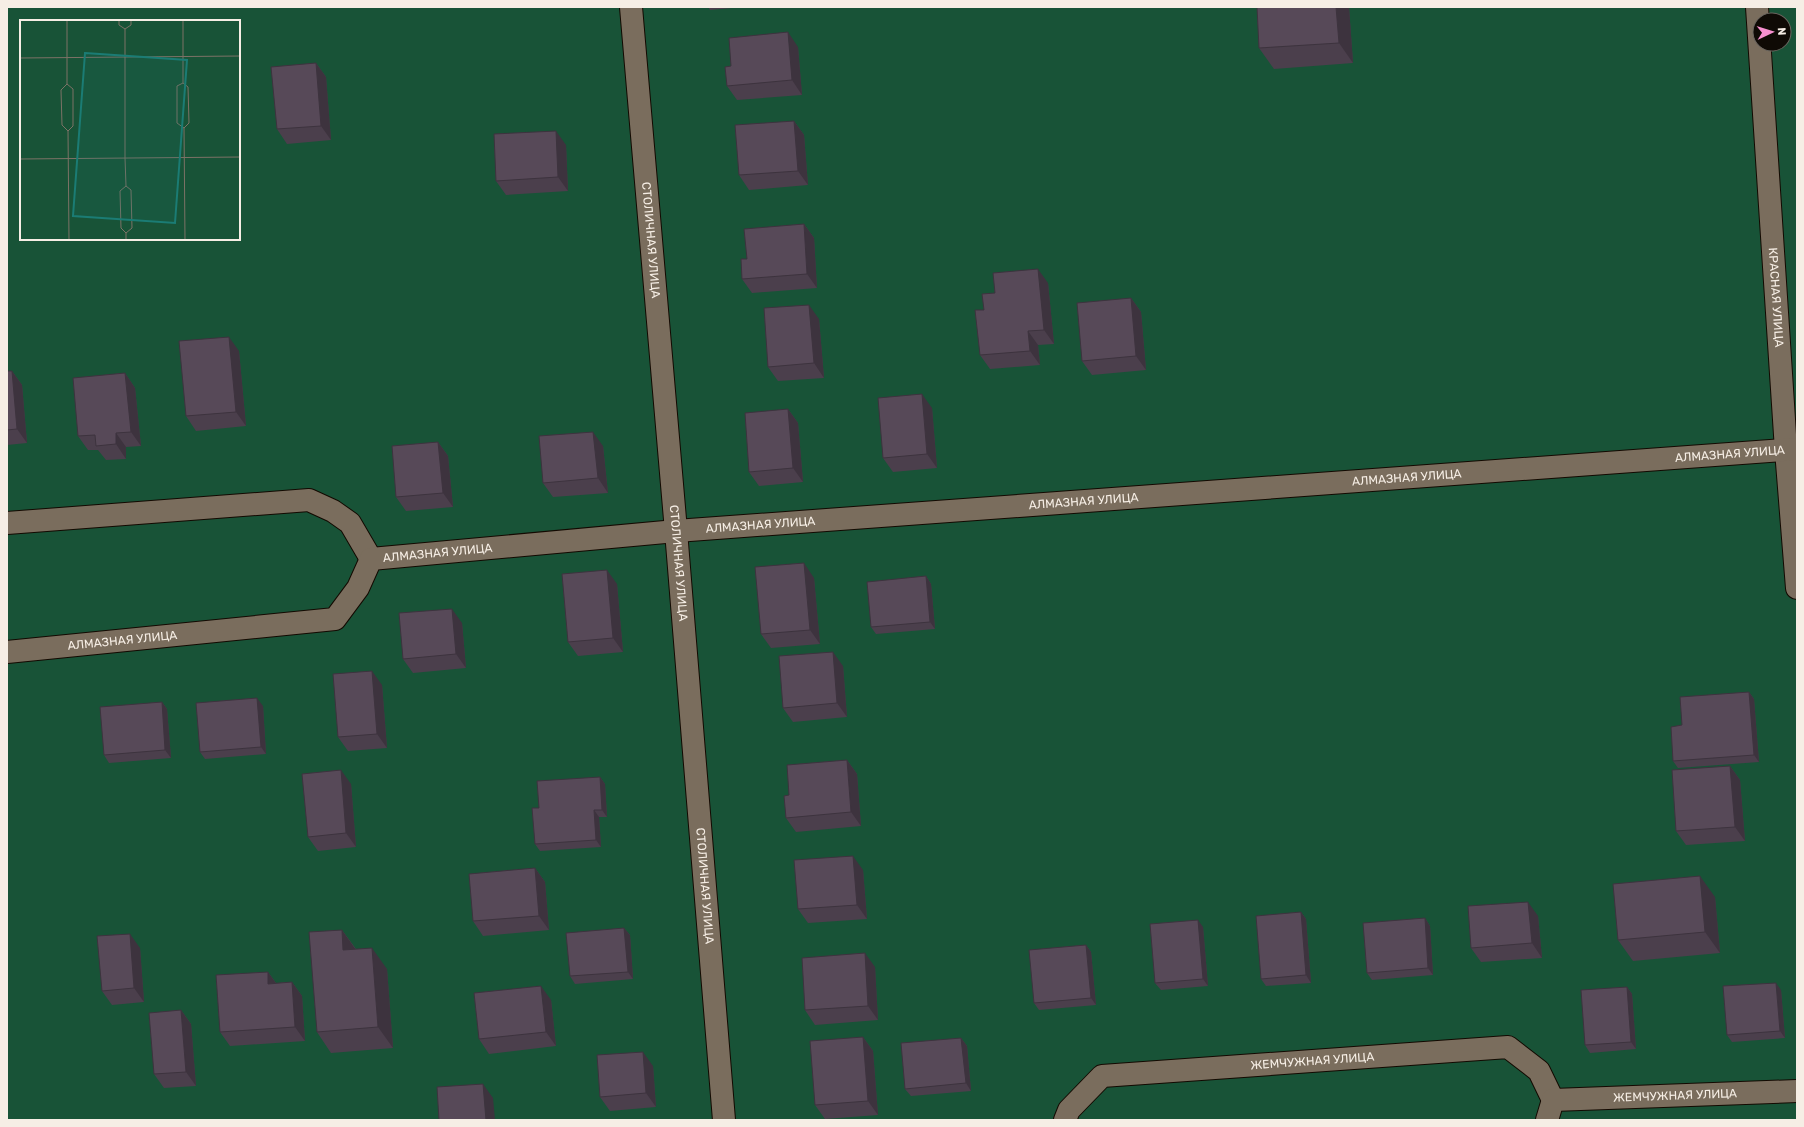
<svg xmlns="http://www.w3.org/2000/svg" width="1804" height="1127" font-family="Rubik,sans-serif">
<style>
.green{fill:#185337;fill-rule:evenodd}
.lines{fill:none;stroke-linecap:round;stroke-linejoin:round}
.street-casing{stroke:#130901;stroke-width:24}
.street{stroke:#7a6d5d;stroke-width:22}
.wall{fill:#4b3f4c}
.shaded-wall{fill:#3d333e}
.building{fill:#574958;stroke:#3d333e}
.labels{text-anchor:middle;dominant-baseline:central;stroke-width:3.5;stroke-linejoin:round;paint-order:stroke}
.street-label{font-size:12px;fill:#f6eee5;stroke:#0f0a05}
.inset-road{fill:none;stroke:#7c7266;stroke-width:1}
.view{fill:#1b7c74;fill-opacity:0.15;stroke:#1b7c74;stroke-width:2}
.inset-edge{fill:none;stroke:#f6eee5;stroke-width:2}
</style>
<rect width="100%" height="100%" fill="#2a2012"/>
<!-- green -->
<path class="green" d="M7 7H1797V1120H7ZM1760 20H1784V44H1760ZM21 21H239V239H21Z"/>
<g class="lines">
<!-- street casing -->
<g class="street-casing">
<g id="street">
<path id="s1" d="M631 7 676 531 724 1120"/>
<path id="s2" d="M1757 7 1786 450 1797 588"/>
<path d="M7 523 309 500 333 511 350 523 371 559"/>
<path id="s3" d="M7 652 335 619 358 588 371 559 676 531 1797 449"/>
<path id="s4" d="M1065 1120 1069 1110 1102 1076 1508 1047 1539 1071 1553 1100"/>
<path id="s5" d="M1547 1120 1553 1100 1797 1091"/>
</g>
</g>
<!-- street -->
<use href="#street" class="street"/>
</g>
<!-- wall -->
<g class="wall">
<path d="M708 7H743L710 10Z"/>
<path d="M1257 7H1349L1353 63 1274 69 1259 48Z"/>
<path d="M798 47 802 95 737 100 727 86 731 66Z"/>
<path d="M316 63 326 77 331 140 287 144 277 129Z"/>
<path d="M794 121 804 135 808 185 749 190 739 175Z"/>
<path d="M566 145 568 191 506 195 496 181Z"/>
<path d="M804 224 814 238 817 288 752 293 742 279Z"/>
<path d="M1048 283 1054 344 1038 345 1040 365 990 369 980 355 984 310 995 293Z"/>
<path d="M1131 298 1141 312 1146 370 1092 375 1082 361Z"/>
<path d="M819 319 824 378 778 381 768 367Z"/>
<path d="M239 351 246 426 196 431 186 416Z"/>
<path d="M7 371H12L22 385 27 443 7 445Z"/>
<path d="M125 373 135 388 141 446 126 447V459L106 460 98 450H88L78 436Z"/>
<path d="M932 408 937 468 893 472 883 458Z"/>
<path d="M788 409 798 423 803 482 759 486 749 472Z"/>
<path d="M438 442 448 456 453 507 406 511 396 497Z"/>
<path d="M603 446 608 493 553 497 543 483Z"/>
<path d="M926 576 931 584 935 629 876 634 871 627Z"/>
<path d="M814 578 820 644 771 648 761 634Z"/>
<path d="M617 584 623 652 578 656 568 642Z"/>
<path d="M462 623 466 668 413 673 403 659Z"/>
<path d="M843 666 847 717 793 722 783 708Z"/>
<path d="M382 685 387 748 348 751 338 737Z"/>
<path d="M1749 692 1754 699 1759 762 1678 768 1673 761 1682 725Z"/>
<path d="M162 702 167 709 171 758 109 763 104 755Z"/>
<path d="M263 706 266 754 205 759 200 752Z"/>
<path d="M847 760 857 774 861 826 796 832 786 818 789 795Z"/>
<path d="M1730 766 1740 780 1745 841 1686 845 1676 831Z"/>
<path d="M600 777 605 784 607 817H599L601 847 540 851 535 844 539 808Z"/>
<path d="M351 784 356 847 318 851 308 837Z"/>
<path d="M535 868 545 882 549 930 483 936 473 921Z"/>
<path d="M863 870 867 919 808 923 798 909Z"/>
<path d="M1715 897 1720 953 1633 961 1618 940Z"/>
<path d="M1301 912 1306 919 1311 983 1266 986 1261 979Z"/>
<path d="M1538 916 1542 958 1481 962 1471 948Z"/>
<path d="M1425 918 1430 926 1433 975 1372 980 1367 973Z"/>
<path d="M1203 927 1208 986 1161 990 1155 983Z"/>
<path d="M624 928 630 935 633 979 575 984 570 976Z"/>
<path d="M342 930 356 949 387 969 393 1048 331 1053 317 1032Z"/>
<path d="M1086 945 1091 952 1096 1005 1039 1010 1034 1003Z"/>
<path d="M140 948 144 1002 112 1005 102 991Z"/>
<path d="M875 967 878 1020 815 1025 805 1010Z"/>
<path d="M268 972 276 983 292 982 302 996 305 1041 230 1046 220 1032Z"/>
<path d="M1627 987 1632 994 1636 1049 1590 1053 1585 1045Z"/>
<path d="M1781 990 1785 1038 1732 1042 1727 1035Z"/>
<path d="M551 1000 556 1046 489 1054 479 1039Z"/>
<path d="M181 1010 191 1024 196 1086 164 1088 154 1074Z"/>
<path d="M863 1037 873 1051 878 1115 825 1119 815 1105Z"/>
<path d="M961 1038 967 1046 971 1091 911 1096 905 1089Z"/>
<path d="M653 1066 656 1107 610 1111 600 1097Z"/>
</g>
<!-- shaded-wall -->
<g class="shaded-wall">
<path d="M1336 7H1349L1353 63 1339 43Z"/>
<path d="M788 32 798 47 802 95 792 80Z"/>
<path d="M316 63 326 77 331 140 321 126Z"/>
<path d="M794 121 804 135 808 185 798 171Z"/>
<path d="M556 131 566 145 568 191 558 177Z"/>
<path d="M804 224 814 238 817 288 807 274Z"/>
<path d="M1038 269 1048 283 1054 344 1044 330Z"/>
<path d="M1131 298 1141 312 1146 370 1136 356Z"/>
<path d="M809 305 819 319 824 378 814 363Z"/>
<path d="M1028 331 1038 345 1040 365 1030 351Z"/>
<path d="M229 337 239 351 246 426 236 412Z"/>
<path d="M12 371 22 385 27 443 17 429Z"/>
<path d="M125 373 135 388 141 446 131 432Z"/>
<path d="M922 394 932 408 937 468 927 454Z"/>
<path d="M788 409 798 423 803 482 793 468Z"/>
<path d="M593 432 603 446 608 493 598 478Z"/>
<path d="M116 433 126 447V459L116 444Z"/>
<path d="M438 442 448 456 453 507 443 493Z"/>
<path d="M804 563 814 578 820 644 810 630Z"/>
<path d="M607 570 617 584 623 652 613 638Z"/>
<path d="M926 576 931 584 935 629 930 622Z"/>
<path d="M452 609 462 623 466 668 456 654Z"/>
<path d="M833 652 843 666 847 717 837 703Z"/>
<path d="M372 671 382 685 387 748 377 734Z"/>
<path d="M1749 692 1754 699 1759 762 1754 755Z"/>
<path d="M257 698 263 706 266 754 261 747Z"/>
<path d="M162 702 167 709 171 758 165 750Z"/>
<path d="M847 760 857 774 861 826 851 812Z"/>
<path d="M1730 766 1740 780 1745 841 1735 827Z"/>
<path d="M341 770 351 784 356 847 346 833Z"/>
<path d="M600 777 605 784 607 817 602 810Z"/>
<path d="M594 810 599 817 601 847 596 840Z"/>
<path d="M853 856 863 870 867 919 857 905Z"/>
<path d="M535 868 545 882 549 930 539 916Z"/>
<path d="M1700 876 1715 897 1720 953 1705 932Z"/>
<path d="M1528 902 1538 916 1542 958 1532 943Z"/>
<path d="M1301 912 1306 919 1311 983 1306 975Z"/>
<path d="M1425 918 1430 926 1433 975 1428 968Z"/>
<path d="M1198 920 1203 927 1208 986 1203 979Z"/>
<path d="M624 928 630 935 633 979 628 972Z"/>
<path d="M342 930 356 950H343Z"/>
<path d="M130 934 140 948 144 1002 134 988Z"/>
<path d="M1086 945 1091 952 1096 1005 1091 998Z"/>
<path d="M372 948 387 969 393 1048 378 1027Z"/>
<path d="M865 953 875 967 878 1020 868 1006Z"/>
<path d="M268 972 278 986 268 984Z"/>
<path d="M292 982 302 996 305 1041 295 1027Z"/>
<path d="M1776 983 1781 990 1785 1038 1780 1031Z"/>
<path d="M541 986 551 1000 556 1046 546 1032Z"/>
<path d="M1627 987 1632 994 1636 1049 1631 1042Z"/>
<path d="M181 1010 191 1024 196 1086 186 1072Z"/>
<path d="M863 1037 873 1051 878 1115 868 1101Z"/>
<path d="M961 1038 967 1046 971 1091 966 1083Z"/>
<path d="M643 1052 653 1066 656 1107 646 1093Z"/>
<path d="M483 1084 493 1098 495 1120H486Z"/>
</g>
<!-- building -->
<g class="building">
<path d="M1257 7H1336L1339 43 1259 48Z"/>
<path d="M788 32 792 80 727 86 725 67 731 66 729 38Z"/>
<path d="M316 63 321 126 277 129 271 67Z"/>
<path d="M794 121 798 171 739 175 735 125Z"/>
<path d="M556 131 558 177 496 181 494 134Z"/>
<path d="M804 224 807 274 742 279 741 259H747L744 229Z"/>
<path d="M1038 269 1044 330 1028 331 1030 351 980 355 975 310H984L982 294 995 293 993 273Z"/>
<path d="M1131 298 1136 356 1082 361 1077 303Z"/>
<path d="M809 305 814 363 768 367 764 308Z"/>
<path d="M229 337 236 412 186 416 179 341Z"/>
<path d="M7 371H12L17 429 7 430Z"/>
<path d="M125 373 131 432 116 433V444L96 446 95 435 78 436 73 378Z"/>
<path d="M922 394 927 454 883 458 878 398Z"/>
<path d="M788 409 793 468 749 472 745 413Z"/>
<path d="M593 432 598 478 543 483 539 436Z"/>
<path d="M438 442 443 493 396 497 392 446Z"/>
<path d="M804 563 810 630 761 634 755 567Z"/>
<path d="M607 570 613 638 568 642 562 574Z"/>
<path d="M926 576 930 622 871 627 867 582Z"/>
<path d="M452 609 456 654 403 659 399 613Z"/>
<path d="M833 652 837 703 783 708 779 656Z"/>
<path d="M372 671 377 734 338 737 333 674Z"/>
<path d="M1749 692 1754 755 1673 761 1671 727 1682 725 1680 697Z"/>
<path d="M257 698 261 747 200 752 196 703Z"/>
<path d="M162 702 165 750 104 755 100 707Z"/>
<path d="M847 760 851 812 786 818 784 796 789 795 787 765Z"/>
<path d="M1730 766 1735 827 1676 831 1672 770Z"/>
<path d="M341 770 346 833 308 837 302 774Z"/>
<path d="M600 777 602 810H594L596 840 535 844 532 808H539L537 781Z"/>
<path d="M853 856 857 905 798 909 794 860Z"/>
<path d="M535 868 539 916 473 921 469 874Z"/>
<path d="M1700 876 1705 932 1618 940 1613 884Z"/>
<path d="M1528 902 1532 943 1471 948 1468 906Z"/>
<path d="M1301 912 1306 975 1261 979 1256 916Z"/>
<path d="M1425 918 1428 968 1367 973 1363 923Z"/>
<path d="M1198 920 1203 979 1155 983 1150 924Z"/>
<path d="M624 928 628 972 570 976 566 933Z"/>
<path d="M342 930 343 950 372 948 378 1027 317 1032 309 932Z"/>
<path d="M130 934 134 988 102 991 97 936Z"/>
<path d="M1086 945 1091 998 1034 1003 1029 950Z"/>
<path d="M865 953 868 1006 805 1010 802 958Z"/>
<path d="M268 972V984L292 982 295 1027 220 1032 216 975Z"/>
<path d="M1776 983 1780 1031 1727 1035 1723 986Z"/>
<path d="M541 986 546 1032 479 1039 474 993Z"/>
<path d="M1627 987 1631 1042 1585 1045 1581 990Z"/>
<path d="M181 1010 186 1072 154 1074 149 1013Z"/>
<path d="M863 1037 868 1101 815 1105 810 1041Z"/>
<path d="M961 1038 966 1083 905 1089 901 1043Z"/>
<path d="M643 1052 646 1093 600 1097 597 1055Z"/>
<path d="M483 1084 486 1120H439L437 1087Z"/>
</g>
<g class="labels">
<!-- street labels -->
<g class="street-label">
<text stroke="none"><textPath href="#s1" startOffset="234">СТОЛИЧНАЯ УЛИЦА</textPath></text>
<text stroke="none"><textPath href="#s2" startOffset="291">КРАСНАЯ УЛИЦА</textPath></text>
<text stroke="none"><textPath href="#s3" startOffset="1763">АЛМАЗНАЯ УЛИЦА</textPath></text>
<text stroke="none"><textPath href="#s3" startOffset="1439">АЛМАЗНАЯ УЛИЦА</textPath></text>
<text stroke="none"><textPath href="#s3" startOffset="1115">АЛМАЗНАЯ УЛИЦА</textPath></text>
<text stroke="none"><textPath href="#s3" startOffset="791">АЛМАЗНАЯ УЛИЦА</textPath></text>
<text stroke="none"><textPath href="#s3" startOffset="467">АЛМАЗНАЯ УЛИЦА</textPath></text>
<text stroke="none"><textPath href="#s1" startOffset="558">СТОЛИЧНАЯ УЛИЦА</textPath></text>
<text stroke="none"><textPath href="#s3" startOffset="116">АЛМАЗНАЯ УЛИЦА</textPath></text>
<text stroke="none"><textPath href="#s1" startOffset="882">СТОЛИЧНАЯ УЛИЦА</textPath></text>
<text stroke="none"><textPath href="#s4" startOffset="269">ЖЕМЧУЖНАЯ УЛИЦА</textPath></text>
<text stroke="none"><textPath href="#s5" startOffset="143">ЖЕМЧУЖНАЯ УЛИЦА</textPath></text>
</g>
</g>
<!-- overview -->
<g transform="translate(20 20)">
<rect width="220" height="220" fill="#2a2012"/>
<path d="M0 0H220V220H0Z" fill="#185337"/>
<path class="inset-road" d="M47 0V64L41 70 42 105 48 111 49 220M99 0V5L105 9M163 0V63L168 67 169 103 164 108 165 220M0 38 220 36M163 63 157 66V103L164 108M47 64 53 69V106L48 111M0 139 220 137M106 166 100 171 101 208 106 213M106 220V213L112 208 111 170 106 166 105 138V9L111 5V0"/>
<path class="view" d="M65 33 167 40 155 203 53 196Z"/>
<rect width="220" height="220" class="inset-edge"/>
</g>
<!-- border -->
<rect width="1804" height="1127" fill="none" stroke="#f6eee5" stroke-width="16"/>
<!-- north arrow -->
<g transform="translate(1772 32) rotate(86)"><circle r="19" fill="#0f0a05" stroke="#6b655f"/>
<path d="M0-3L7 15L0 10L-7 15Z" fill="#f790cf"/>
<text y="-6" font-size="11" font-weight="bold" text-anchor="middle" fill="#f6eee5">N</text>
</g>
</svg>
